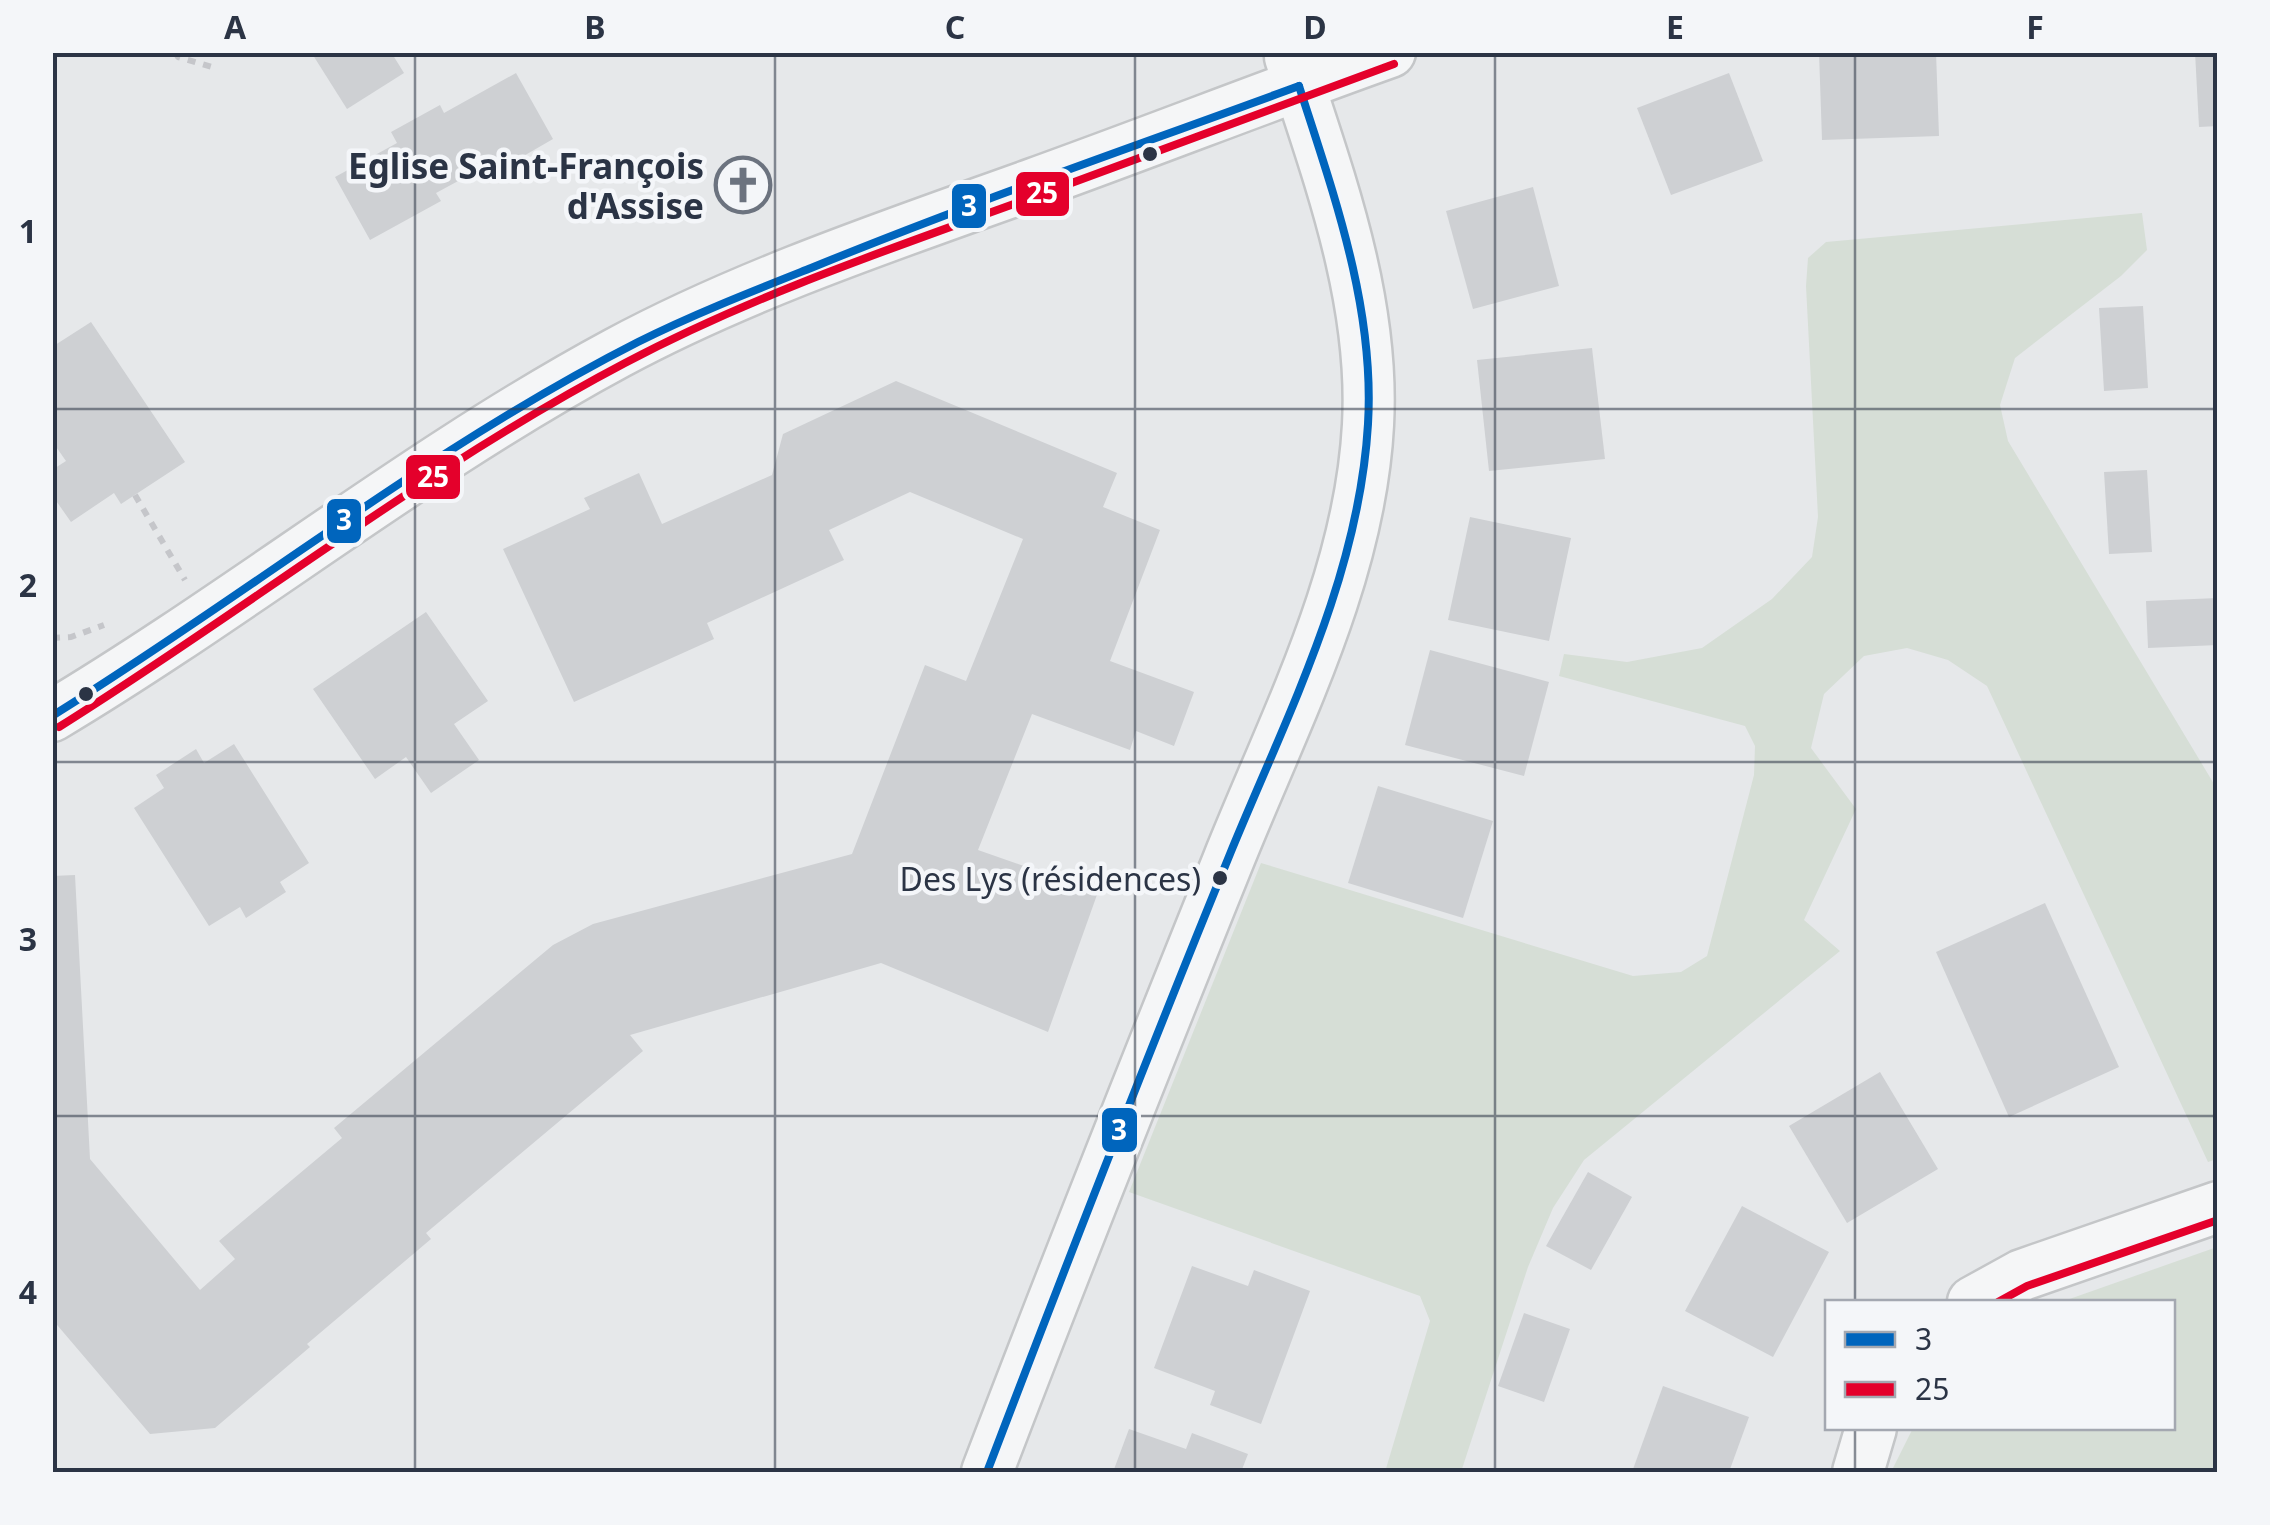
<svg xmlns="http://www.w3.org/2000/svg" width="2270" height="1525" font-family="'Noto Sans',sans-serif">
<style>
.green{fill:#d6ded6}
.building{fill:#ced0d3}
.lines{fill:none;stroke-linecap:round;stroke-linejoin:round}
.minor-casing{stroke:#c4c6c8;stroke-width:55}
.path{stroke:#c5c6ca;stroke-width:6;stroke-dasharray:8 8;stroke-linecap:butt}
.minor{stroke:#f5f6f7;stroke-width:50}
.bus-1-casing{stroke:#f4f6f9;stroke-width:15}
.bus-2-casing{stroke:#f4f6f9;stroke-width:15}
.bus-1{stroke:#0065bd;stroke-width:8}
.bus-2{stroke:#e4002b;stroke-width:8}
.grid{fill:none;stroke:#2b3445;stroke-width:2.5;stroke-opacity:0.55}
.bus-dot{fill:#2b3445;stroke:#f4f6f9;stroke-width:4}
.labels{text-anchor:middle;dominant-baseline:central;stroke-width:9;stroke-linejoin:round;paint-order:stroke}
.bus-label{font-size:32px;fill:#2b3445;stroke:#f4f6f9;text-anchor:end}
.poi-label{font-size:35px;font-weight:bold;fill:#2b3445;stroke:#f4f6f9;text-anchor:end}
.line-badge{stroke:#f4f6f9;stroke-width:4}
.badge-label{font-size:28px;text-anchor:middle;font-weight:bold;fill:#fff}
.neatline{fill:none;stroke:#2b3445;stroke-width:4}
.grid-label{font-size:32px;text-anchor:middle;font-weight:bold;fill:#2b3445}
</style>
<rect width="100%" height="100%" fill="#e6e8ea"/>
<!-- green -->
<g class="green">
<path d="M2142 213 2147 250 2121 276 2015 358 2000 405 2008 441 2217 789V1159L2208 1162 1987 686 1948 660 1907 648 1864 656 1824 694 1811 748 1856 809 1804 920 1840 951 1584 1160 1553 1208 1528 1267 1461 1472H1385L1430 1321 1420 1296 1129 1192 1261 863 1633 976 1681 972 1707 956 1754 775 1755 746 1745 726 1559 676 1564 654 1627 662 1702 648 1772 599 1812 557 1818 517 1806 286 1808 258 1826 242Z"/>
<path d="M2217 1247V1472H1891L1913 1428H2172V1302H2061Z"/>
</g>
<!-- building -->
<g class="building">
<path d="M311 52H391L404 73 347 109Z"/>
<path d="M1819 52H1936L1939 136 1822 140Z"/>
<path d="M2195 52H2218V126L2199 127Z"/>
<path d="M516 73 553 139 489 176 484 167 436 193 441 201 370 240 335 177 397 143 391 132 440 105 444 113Z"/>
<path d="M1729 73 1763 161 1671 195 1637 108Z"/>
<path d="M1533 187 1559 286 1473 309 1446 211Z"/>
<path d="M2143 306 2148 388 2104 391 2099 308Z"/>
<path d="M91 322 185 462 121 504 114 493 71 522 52 495V470L66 461 52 441V347Z"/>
<path d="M1592 348 1605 459 1489 471 1477 360Z"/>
<path d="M896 381 1117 473 1103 507 1160 530 1110 661 1194 692 1174 746 1136 731 1130 750 1032 714 978 850 1098 892 1048 1032 881 963 630 1035 643 1051 426 1233 431 1239 307 1344 310 1347 215 1428 150 1434 52 1319V876L75 875 90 1159 200 1290 235 1259 219 1241 342 1138 334 1128 553 945 593 924 852 854 925 665 966 681 1023 539 910 492 829 530 844 560 707 623 714 639 574 702 503 549 590 509 584 498 639 473 662 524 772 475 783 434Z"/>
<path d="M2147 470 2152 552 2109 554 2104 472Z"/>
<path d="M1470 517 1571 538 1549 641 1448 620Z"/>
<path d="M2218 598V645L2148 648 2146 601Z"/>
<path d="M426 612 488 701 454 724 479 760 431 793 406 757 375 779 313 689Z"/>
<path d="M1430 650 1549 682 1524 776 1405 745Z"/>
<path d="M234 744 309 863 280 882 286 892 246 918 240 907 209 926 134 808 164 788 156 775 196 749 204 763Z"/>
<path d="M1378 786 1493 821 1463 918 1348 883Z"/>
<path d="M2045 903 2119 1067 2009 1117 1936 952Z"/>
<path d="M1880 1072 1938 1169 1847 1223 1789 1126Z"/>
<path d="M1588 1172 1632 1197 1591 1270 1546 1246Z"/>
<path d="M1742 1206 1829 1252 1773 1357 1685 1311Z"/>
<path d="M1192 1266 1248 1286 1254 1270 1310 1291 1261 1424 1210 1405 1215 1391 1154 1368Z"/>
<path d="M1524 1313 1570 1329 1544 1402 1498 1386Z"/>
<path d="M1663 1386 1749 1417 1729 1472H1632Z"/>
<path d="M1129 1429 1186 1449 1192 1433 1248 1454 1241 1472H1113Z"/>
</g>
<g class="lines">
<!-- minor casing -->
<g class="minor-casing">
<g id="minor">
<path d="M52 716C244 601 420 459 617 353 747 283 897 233 1036 183 1155 140 1272 94 1390 52"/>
<path d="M1973 1302 2022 1275 2218 1207"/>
<path d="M987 1472C1065 1268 1146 1064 1228 861 1284 721 1360 578 1368 425 1375 298 1328 175 1290 57"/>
<path d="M1858 1472 1871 1428"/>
</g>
</g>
<!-- path -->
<g class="path">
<path d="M175 52 178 57 215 68"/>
<path d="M52 446 55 444"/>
<path d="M135 495 185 580"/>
<path d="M52 638 71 637 104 625"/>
</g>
<!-- minor -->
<use href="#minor" class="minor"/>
<!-- bus-1 casing -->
<g class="bus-1-casing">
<g id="bus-1">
<path d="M52 716C249 594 431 447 638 342 694 314 753 291 811 268 972 202 1136 146 1299 86"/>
<path d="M987 1472C1066 1265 1146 1059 1230 854 1287 715 1359 577 1368 424 1375 308 1334 195 1299 86"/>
</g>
</g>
<!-- bus-2 casing -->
<g class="bus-2-casing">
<g id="bus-2">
<path d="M59 727C249 608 427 467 625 363 757 293 899 246 1039 195 1158 152 1275 107 1394 64"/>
<path d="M1998 1302 2027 1286 2218 1220"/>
</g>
</g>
<!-- bus-1 -->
<use href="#bus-1" class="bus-1"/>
<!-- bus-2 -->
<use href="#bus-2" class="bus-2"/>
</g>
<!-- grid -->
<path class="grid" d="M415 52V1472M775 52V1472M1135 52V1472M1495 52V1472M1855 52V1302M52 409H2218M52 762H2218M52 1116H2218M1855 1428V1472"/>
<!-- icons -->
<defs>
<g id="church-ring" transform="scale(2.875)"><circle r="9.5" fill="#f4f6f9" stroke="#6c737f" stroke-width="1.5"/><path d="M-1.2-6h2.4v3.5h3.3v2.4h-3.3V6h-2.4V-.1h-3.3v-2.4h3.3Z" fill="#6c737f"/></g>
</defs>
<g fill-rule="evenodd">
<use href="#church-ring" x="743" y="185"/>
</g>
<!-- markers -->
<g class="bus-dot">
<circle cx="1150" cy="154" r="9"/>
<circle cx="86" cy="694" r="9"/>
<circle cx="1220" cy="878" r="9"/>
</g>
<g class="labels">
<!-- bus labels -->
<g class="bus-label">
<text x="1201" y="878">Des Lys (résidences)</text>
</g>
<!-- poi labels -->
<g class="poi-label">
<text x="704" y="165">Eglise Saint-François<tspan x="704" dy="40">d'Assise</tspan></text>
</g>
</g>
<g class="line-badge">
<rect x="1014" y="170" width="57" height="48" rx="10" fill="#e4002b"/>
<rect x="950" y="182" width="38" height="48" rx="10" fill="#0065bd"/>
<rect x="404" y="453" width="58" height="48" rx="10" fill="#e4002b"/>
<rect x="325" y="497" width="38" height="48" rx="10" fill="#0065bd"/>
<rect x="1100" y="1106" width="39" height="48" rx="10" fill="#0065bd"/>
</g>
<g class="badge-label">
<text x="1042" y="203">25</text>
<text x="969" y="216">3</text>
<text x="433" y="487">25</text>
<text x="344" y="530">3</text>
<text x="1119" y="1140">3</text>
</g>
<!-- border -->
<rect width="2270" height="1525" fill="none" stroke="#f4f6f9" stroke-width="110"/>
<!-- legend -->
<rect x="1825" y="1300" width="350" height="130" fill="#f4f6f9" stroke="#a4a8b1" stroke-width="2.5"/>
<rect x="1845" y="1332" width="50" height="15" fill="#0065bd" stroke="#a4a8b1" stroke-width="2.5"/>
<text x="1915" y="1350" font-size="30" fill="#2b3445">3</text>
<rect x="1845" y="1382" width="50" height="15" fill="#e4002b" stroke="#a4a8b1" stroke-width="2.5"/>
<text x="1915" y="1400" font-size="30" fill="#2b3445">25</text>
<rect x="55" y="55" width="2160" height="1415" class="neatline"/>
<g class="grid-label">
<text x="235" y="39">A</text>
<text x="595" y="39">B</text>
<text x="955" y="39">C</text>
<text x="1315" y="39">D</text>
<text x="1675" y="39">E</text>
<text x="2035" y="39">F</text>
<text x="28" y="243">1</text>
<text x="28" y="597">2</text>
<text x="28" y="951">3</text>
<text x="28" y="1304">4</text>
</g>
</svg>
